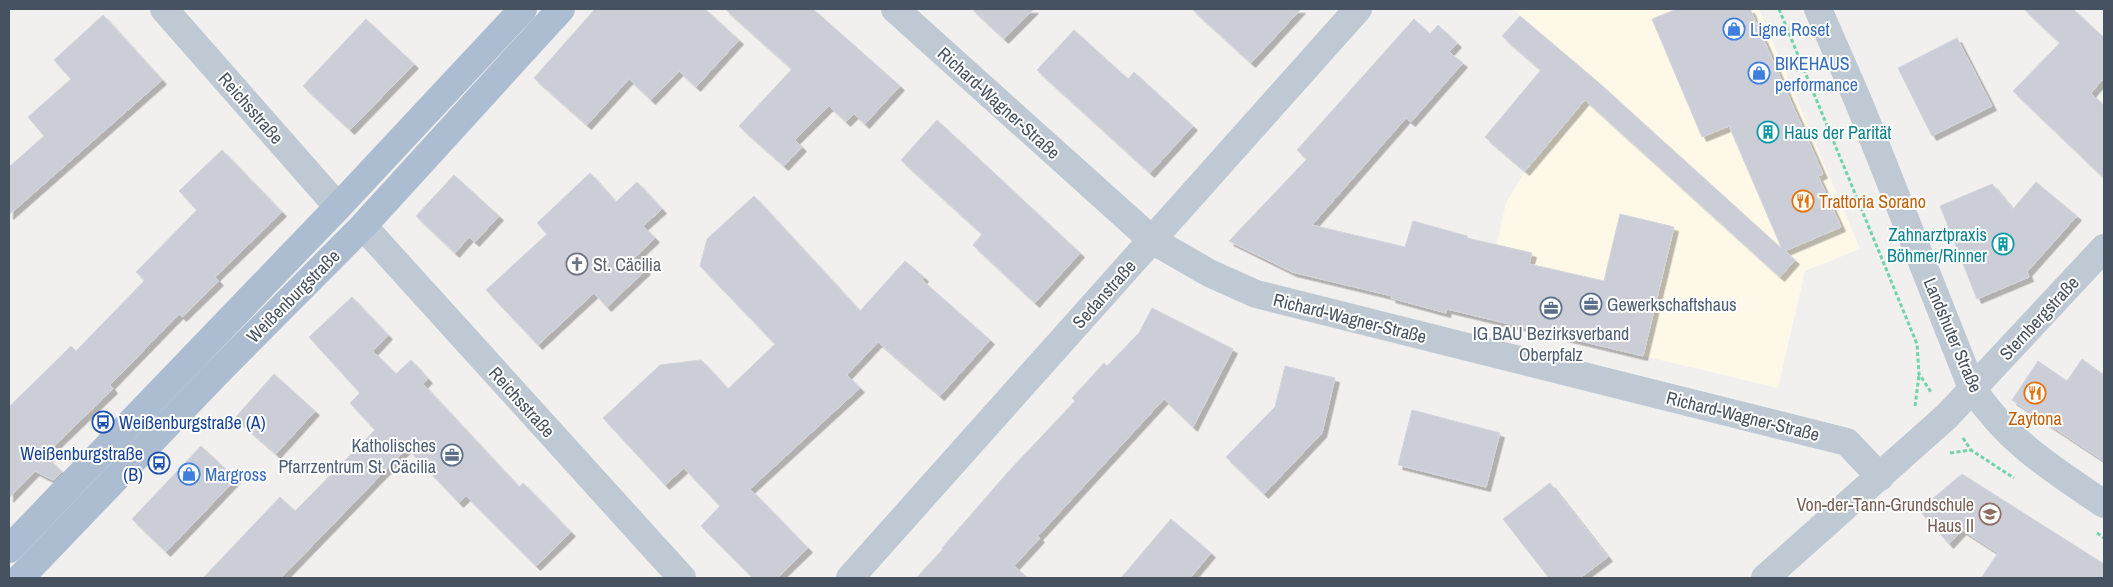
<svg xmlns="http://www.w3.org/2000/svg" width="2113" height="587" font-family="'Archivo Narrow',sans-serif">
<style>
.commercial{fill:#fdf8e8}
.building{fill:#cbced6;stroke:#d3d5dc;filter:url(#shadow)}
.lines{fill:none;stroke-linecap:round;stroke-linejoin:round}
.path{stroke:#70d4a8;stroke-width:3;stroke-dasharray:4 2.5;stroke-linecap:butt}
.minor{stroke:#bfc9d3;stroke-width:28}
.major{stroke:#adbdd1;stroke-width:28}
.labels{text-anchor:middle;dominant-baseline:central;stroke-width:4;stroke-linejoin:round;paint-order:stroke}
.shop-label{font-size:18px;fill:#366cbe;stroke:#fff;text-anchor:start}
.street-label{font-size:18px;fill:#46525f;stroke:#fff}
.culture-label{font-size:18px;fill:#0d838f;stroke:#fff;text-anchor:start}
.food-label{font-size:18px;fill:#c56008;stroke:#fff;text-anchor:start}
.worship-label{font-size:18px;fill:#5b616d;stroke:#fff;text-anchor:start}
.service-label{font-size:18px;fill:#4e5e75;stroke:#fff;text-anchor:start}
.transit-label{font-size:18px;fill:#164399;stroke:#fff;text-anchor:start}
.education-label{font-size:18px;fill:#785e54;stroke:#fff;text-anchor:end}
</style>
<defs>
<filter id="shadow"><feDropShadow dx="4.5" dy="4.5" stdDeviation="0" flood-color="#0004"/></filter>
</defs>
<rect width="100%" height="100%" fill="#f2f0ef"/>
<!-- commercial -->
<path class="commercial" d="M1513 9H1759L1860 249 1805 271 1778 388 1480 317 1506 203 1525 171 1599 83Z"/>
<!-- building -->
<g class="building">
<path d="M595 9H705L739 40 696 87 679 71 651 100 629 79 587 125 534 78Z"/>
<path d="M725 9H813L900 86 865 124 854 114 846 122 829 106 795 140 802 147 784 166 739 126 792 69Z"/>
<path d="M972 9H1034L1004 39Z"/>
<path d="M1192 9H1301L1251 63Z"/>
<path d="M1677 9H1750L1823 174 1818 176 1841 227 1785 251 1795 260 1780 277 1585 100 1525 171 1485 137 1541 70 1502 36 1520 16 1599 83 1782 249 1729 126 1702 137 1652 19Z"/>
<path d="M2024 9H2073L2104 38V78L2091 93 2104 106V178L2013 91 2060 43Z"/>
<path d="M103 15 162 80 9 215V167L44 136 28 117 71 79 54 60Z"/>
<path d="M366 19 414 64 350 130 303 86Z"/>
<path d="M1414 19 1430 34 1438 25 1457 43 1449 52 1463 63 1411 122 1406 118 1312 225 1405 247 1413 221 1467 236V238L1532 253 1529 264 1604 281 1620 214 1674 227 1643 356 1447 309 1446 313 1391 298 1392 296 1292 272 1229 241 1307 159 1297 150Z"/>
<path d="M1074 30 1128 79 1134 72 1193 126 1150 173 1037 70Z"/>
<path d="M1957 38 1992 106 1932 136 1898 68Z"/>
<path d="M937 120 1080 253 1035 303 973 245 982 234 901 160Z"/>
<path d="M222 150 282 212 215 277 219 281 182 317 179 314 110 385 113 389 54 446 57 449 48 458 62 472 53 480 35 471 9 498V407L71 346 76 351 145 280 136 272 197 210 179 191Z"/>
<path d="M590 173 616 202 637 182 662 209 643 226 655 238 634 258 646 270 607 307 594 293 538 345 486 290 547 234 537 223Z"/>
<path d="M454 175 499 216 475 242 469 237 455 253 416 216Z"/>
<path d="M2036 182 2077 216 2027 272 2029 277 1977 299 1940 206 1992 184 2013 209Z"/>
<path d="M754 196 860 311 905 261 924 277 922 280 990 340 940 396 878 342 847 375 860 388 750 489 808 548 777 578H753L701 526 720 506 684 468 665 485 603 418 660 365 701 360 728 389 775 344 700 266 707 239Z"/>
<path d="M352 297 388 335 373 351 396 374 411 360 428 379 423 384 519 487 523 483 571 532 536 566 466 496 459 503 407 448 281 578H203L280 497 295 511 375 430 350 403 360 393 309 337Z"/>
<path d="M1152 308 1233 349 1193 427 1164 399 1038 536 1040 538 1014 566 1028 578H916L943 549 942 548 1008 472 1075 401 1072 398 1104 363 1107 366 1139 333Z"/>
<path d="M2082 359 2104 375V461L2012 400 2038 361 2067 381Z"/>
<path d="M1285 366 1335 378 1322 433 1264 494 1226 457 1275 407Z"/>
<path d="M274 374 315 411 276 454 235 418Z"/>
<path d="M1412 410 1500 433 1486 487 1398 465Z"/>
<path d="M201 446 236 479 166 552 132 519Z"/>
<path d="M1962 474 2104 564V578H1981L1998 553 1962 530 1949 544 1919 510Z"/>
<path d="M1550 483 1608 557 1580 578H1549L1503 519Z"/>
<path d="M1171 519 1211 553 1190 578H1121Z"/>
</g>
<g class="lines">
<!-- path -->
<g class="path">
<path d="M1779 9 1917 344 1919 374 1931 392"/>
<path d="M1915 406 1919 375"/>
<path d="M1963 438 1971 450 2014 478"/>
<path d="M1950 453 1971 450"/>
<path d="M2097 533 2104 538"/>
</g>
<!-- minor -->
<g class="minor">
<path d="M164 9 338 207"/>
<path d="M895 9 1152 240 1209 273 1256 294 1847 442 1880 477"/>
<path d="M1818 9 1859 103 1972 388C2010 444 2050 467 2104 504"/>
<path d="M363 226 682 578"/>
<path d="M850 578 1358 9"/>
<path d="M1765 578 1947 416 2104 248"/>
</g>
<!-- major -->
<g class="major">
<path d="M9 549 338 207 523 9"/>
<path d="M20 578 216 374 363 226 561 9"/>
</g>
</g>
<!-- icons -->
<defs>
<g id="shop-ring" transform="scale(1.125)"><circle r="9.5" fill="#fff" stroke="#3f7fe0" stroke-width="1.5"/><path d="M-5-2.5h2.3a2.7 3.5 0 0 1 5.4 0H5L5.5 6h-11ZM-1.5-2.5h3a1.5 2.3 0 0 0-3 0Z" fill="#3f7fe0"/></g>
<g id="building-ring" transform="scale(1.125)"><circle r="9.5" fill="#fff" stroke="#0f9aa8" stroke-width="1.5"/><path d="M-4-6H4V6H1V3H-1V6H-4ZM-2.5-4.3h1.7v1.8h-1.7ZM.8-4.3h1.7v1.8H.8ZM-2.5-1h1.7V.8h-1.7ZM.8-1h1.7V.8H.8Z" fill="#0f9aa8"/></g>
<g id="restaurant-ring" transform="scale(1.125)"><circle r="9.5" fill="#fff" stroke="#e8710a" stroke-width="1.5"/><path d="M-5-6h1v4h1v-4h1v4h1v-4h1v5L-1.5 .5V6h-2V.5L-5-1ZM5-6V6H3V1.5H1.5Q1.5-4 5-6Z" fill="#e8710a"/></g>
<g id="church-ring" transform="scale(1.125)"><circle r="9.5" fill="#fff" stroke="#6b7280" stroke-width="1.5"/><path d="M-1.2-6h2.4v3.5h3.3v2.4h-3.3V6h-2.4V-.1h-3.3v-2.4h3.3Z" fill="#6b7280"/></g>
<g id="office-ring" transform="scale(1.125)"><circle r="9.5" fill="#fff" stroke="#5c6f8a" stroke-width="1.5"/><path d="M-6-3h4V-5.5h4V-3h4V5H-6ZM-1-4.5V-3h2v-1.5ZM-6 0V1H6V0Z" fill="#5c6f8a"/></g>
<g id="bus-ring" transform="scale(1.125)"><circle r="9.5" fill="#fff" stroke="#1a4fb4" stroke-width="1.5"/><path d="M-5-6H5V4H4V6H2V4H-2V6H-4V4H-5ZM-3.5-4V0h7V-4ZM-3.5 1.2v1.5H-2V1.2ZM2 1.2v1.5H3.5V1.2Z" fill="#1a4fb4"/></g>
<g id="school-ring" transform="scale(1.125)"><circle r="9.5" fill="#fff" stroke="#8d6e63" stroke-width="1.5"/><path d="M0-5L7-2L0 1L-7-2ZM-4 1L0 2.5L4 1V4Q0 6-4 4Z" fill="#8d6e63"/></g>
</defs>
<g fill-rule="evenodd">
<use href="#shop-ring" x="1734" y="29"/>
<use href="#shop-ring" x="1759" y="73"/>
<use href="#building-ring" x="1768" y="132"/>
<use href="#restaurant-ring" x="1803" y="201"/>
<use href="#building-ring" x="2003" y="244"/>
<use href="#church-ring" x="577" y="264"/>
<use href="#office-ring" x="1591" y="304"/>
<use href="#office-ring" x="1551" y="308"/>
<use href="#restaurant-ring" x="2035" y="393"/>
<use href="#bus-ring" x="103" y="422"/>
<use href="#office-ring" x="452" y="455"/>
<use href="#bus-ring" x="159" y="463"/>
<use href="#shop-ring" x="189" y="474"/>
<use href="#school-ring" x="1990" y="514"/>
</g>
<g class="labels">
<!-- shop labels -->
<g class="shop-label">
<text x="1750" y="29">Ligne Roset</text>
<text x="1775" y="63">BIKEHAUS<tspan x="1775" dy="21">performance</tspan></text>
<text x="205" y="474">Margross</text>
</g>
<!-- street labels -->
<g class="street-label">
<text transform="translate(999 103) rotate(42)">Richard-Wagner-Straße</text>
<text transform="translate(251 108) rotate(49)">Reichsstraße</text>
<text transform="translate(1104 294) rotate(-48)">Sedanstraße</text>
<text transform="translate(293 296) rotate(-45)">Weißenburgstraße</text>
<text transform="translate(1350 318) rotate(14)">Richard-Wagner-Straße</text>
<text transform="translate(2039 318) rotate(-47)">Sternbergstraße</text>
<text transform="translate(1953 335) rotate(67)">Landshuter Straße</text>
<text transform="translate(522 402) rotate(48)">Reichsstraße</text>
<text transform="translate(1743 416) rotate(14)">Richard-Wagner-Straße</text>
</g>
<!-- culture labels -->
<g class="culture-label">
<text x="1784" y="132">Haus der Parität</text>
<text x="1987" y="234" text-anchor="end">Zahnarztpraxis<tspan x="1987" dy="21">Böhmer/Rinner</tspan></text>
</g>
<!-- food labels -->
<g class="food-label">
<text x="1819" y="201">Trattoria Sorano</text>
<text x="2035" y="418" text-anchor="middle">Zaytona</text>
</g>
<!-- worship labels -->
<g class="worship-label">
<text x="593" y="264">St. Cäcilia</text>
</g>
<!-- service labels -->
<g class="service-label">
<text x="1607" y="304">Gewerkschaftshaus</text>
<text x="1551" y="333" text-anchor="middle">IG BAU Bezirksverband<tspan x="1551" dy="21">Oberpfalz</tspan></text>
<text x="436" y="445" text-anchor="end">Katholisches<tspan x="436" dy="21">Pfarrzentrum St. Cäcilia</tspan></text>
</g>
<!-- transit labels -->
<g class="transit-label">
<text x="119" y="422">Weißenburgstraße (A)</text>
<text x="143" y="453" text-anchor="end">Weißenburgstraße<tspan x="143" dy="21">(B)</tspan></text>
</g>
<!-- education labels -->
<g class="education-label">
<text x="1974" y="504">Von-der-Tann-Grundschule<tspan x="1974" dy="21">Haus II</tspan></text>
</g>
</g>
<!-- border -->
<rect width="2113" height="587" fill="none" stroke="#46525f" stroke-width="20"/>
</svg>
